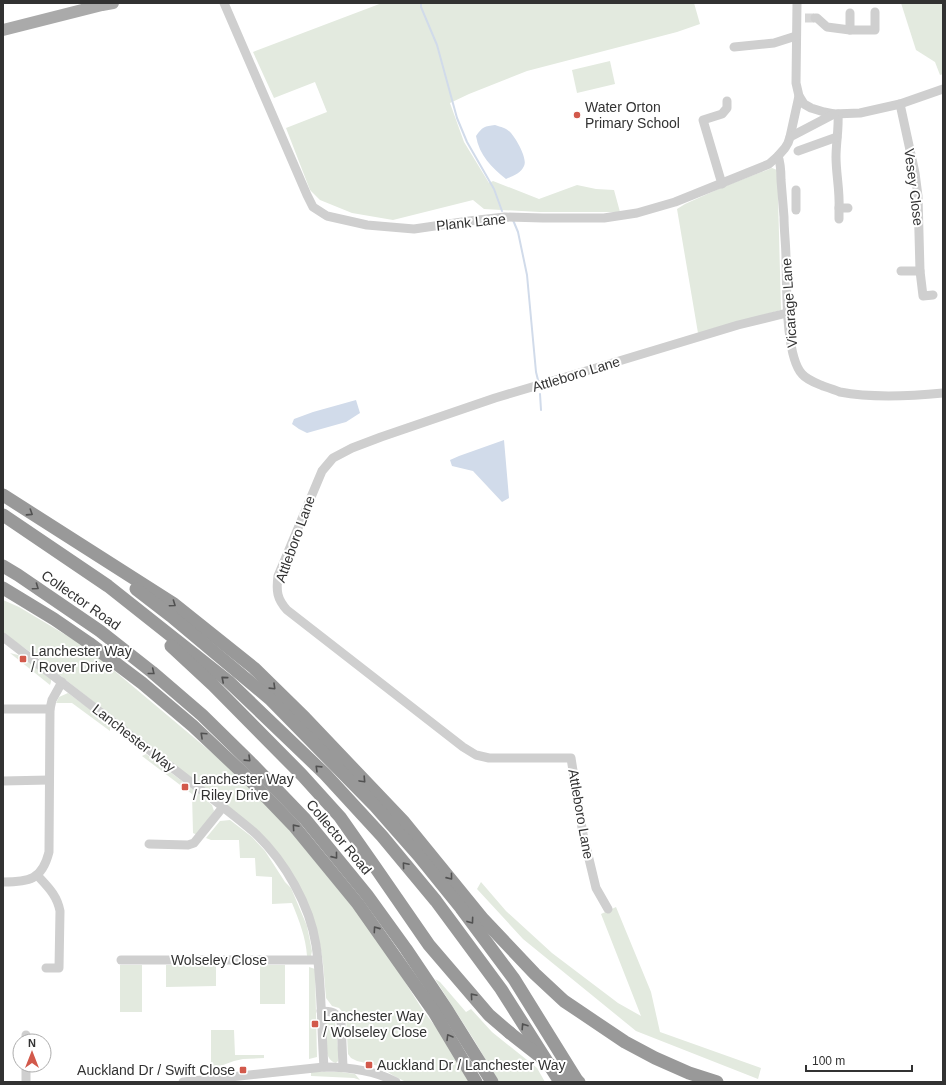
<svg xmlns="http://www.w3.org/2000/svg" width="946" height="1085" font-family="Helvetica,sans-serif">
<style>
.green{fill:#e3eadf}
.water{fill:#d1dbea}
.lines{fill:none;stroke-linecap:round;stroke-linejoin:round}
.stream{stroke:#d1dbea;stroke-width:2}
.minor-tunnel{stroke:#d6d6d6;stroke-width:9;stroke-dasharray:9 4.5;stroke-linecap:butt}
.minor{stroke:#cfcfcf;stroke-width:9}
.major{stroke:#aaa;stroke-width:12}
.highway{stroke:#999;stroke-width:13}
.highway-bridge{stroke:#999;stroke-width:13}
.oneway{stroke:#515151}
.poi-dot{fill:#d2594b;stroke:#fff;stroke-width:1.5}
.labels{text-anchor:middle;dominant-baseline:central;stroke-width:4;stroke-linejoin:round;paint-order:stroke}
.poi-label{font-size:14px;fill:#323232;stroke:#fff;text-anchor:start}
.street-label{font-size:14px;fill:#323232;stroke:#fff}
</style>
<rect width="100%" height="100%" fill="#fff"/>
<!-- green -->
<g class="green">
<path d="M382 3H694L700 24 677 32 527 71 469 94 450 103 464 142 489 183 493 181 539 199 577 185 596 189 614 190 620 212H540L484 209 473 200 393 220 352 213 320 200 310 190 286 128 327 112 315 82 274 98 253 52Z"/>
<path d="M901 3H943V74L940 75 935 62 916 50Z"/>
<path d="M610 61 615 84 577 93 572 70Z"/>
<path d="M772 168 777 170 780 178 778 197 781 310 698 333 677 209 685 204 723 187Z"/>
<path d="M3 600 19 607 86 647 248 783 293 834 352 906 383 947 424 1012 443 1036 470 1082H406L394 1076 379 1066 357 1061 351 1058 348 1054 346 1016 339 1008 332 1006 326 998 323 963 320 944 271 846 90 699 33 654 3 633Z"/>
<path d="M10 653 22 656 51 679V682L50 685Z"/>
<path d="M68 693 110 724V731L72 703H56L59 697Z"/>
<path d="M146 754 194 790 212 805 214 811 212 814 197 835 193 833 192 794 142 756Z"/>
<path d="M230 820 252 837 265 851 285 882 291 888 307 926 312 951 311 956H307C306 938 299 920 292 903L272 904V877L256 876 255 858H240L239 840H211L206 838 220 821Z"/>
<path d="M481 882 506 911 552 953 618 1003 641 1016 601 914 616 907 651 992 660 1032 761 1068 758 1079 636 1031 523 939 477 889Z"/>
<rect x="120" y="965" width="22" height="47"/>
<path d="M166 965H216V986L166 987Z"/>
<rect x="260" y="965" width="25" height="39"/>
<path d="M309 967 315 969 317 1057 309 1059Z"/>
<path d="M435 979 440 982 466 1012 471 1009 492 1032 537 1068 545 1082H499L474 1040Z"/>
<path d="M332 1018 335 1020 338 1048V1061L336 1063C322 1060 326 1033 326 1022L329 1019Z"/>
<path d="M211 1030H234L235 1055H264V1058L243 1059 234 1061 223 1065 211 1067Z"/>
<path d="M311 1072H341L355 1074 360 1080 354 1078 311 1076Z"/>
</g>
<!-- water -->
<g class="water">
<path d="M495 125C501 127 506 128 510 132 516 138 528 159 524 166 521 173 513 176 506 179 492 168 479 155 476 136 482 127 485 126 495 125Z"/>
<path d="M356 400 360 413 346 422 314 431 307 433 299 429 292 424 294 419 313 412Z"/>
<path d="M504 440 509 498 502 502 473 471 452 466 450 460 459 456Z"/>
</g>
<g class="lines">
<!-- stream -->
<g class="stream">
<path d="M421 3V7L437 45 457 118 467 142 494 189 502 211"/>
<path d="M513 220 518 232 527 275 536 372 538 380"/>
<path d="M540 394 541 410"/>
</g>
<!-- minor-tunnel -->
<path class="minor-tunnel" d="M805 18H815"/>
<!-- minor -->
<g class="minor">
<path d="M224 3 307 195 313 207 327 216 367 225 414 229 469 221 505 217 543 218H604L637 213 675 202 769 164 778 156 785 148 788 143 790 137 799 96"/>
<path d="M797 3 796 83 799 96 804 104 811 108 824 112 834 114 860 113 900 104 943 89"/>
<path d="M850 13V30"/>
<path d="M815 18H817L827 27 850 30H875V12"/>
<path d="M734 47 774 43 796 36"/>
<path d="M900 104 915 173 918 196 920 271 923 296 933 295"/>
<path d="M838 114C839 128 836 143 836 157 836 174 840 191 839 208"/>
<path d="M790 137 834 114"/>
<path d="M798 151 837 137"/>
<path d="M778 156C781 164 781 172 781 180 782 192 783 205 784 217 784 231 786 245 786 259 787 286 785 355 802 374 807 380 816 383 823 386 829 388 835 390 840 392 871 398 912 396 943 393"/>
<path d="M722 184 703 120 722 114 727 108V101"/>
<path d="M796 190V210"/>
<path d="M839 219V208H848"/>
<path d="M901 271H920"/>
<path d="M3 637 223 807C234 816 246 825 256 834 285 862 310 905 316 945 322 985 321 1026 324 1067"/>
<path d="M3 709H50"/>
<path d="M3 781 49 780"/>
<path d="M149 844 188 845 194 843 223 807"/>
<path d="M37 875C48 887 57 895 60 911L59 968H46"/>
<path d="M3 882C29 882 42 880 49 852L50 709 52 700 62 682"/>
<path d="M608 909 596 888 583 834 571 758H489L476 755 463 747 287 610C277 599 276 591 278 576L322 471 333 458 352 448 381 437 495 398 586 371 738 325 787 313"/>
<path d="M121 960H317"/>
<path d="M321 1011C332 1012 335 1011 341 1021L343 1067"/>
<path d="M26 1035V1041"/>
<path d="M26 1065V1082"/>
<path d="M183 1082 324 1067C349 1067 374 1070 396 1082"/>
</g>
<!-- major -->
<path class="major" d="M3 30 102 5 113 3"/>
<!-- highway -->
<g class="highway">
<path d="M3 495 174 604 254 668 305 718 404 822 483 919 535 974 564 1001 625 1042 655 1058 689 1073 717 1082"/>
<path d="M3 515 108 586 228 681 325 774 382 836 436 901 501 989 560 1082"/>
<path d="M3 566 18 575 100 631 152 672 202 715 254 766 305 819 367 895 406 949 447 1010 492 1082"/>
<path d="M3 588 54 619 89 643 142 683 193 726 246 776 294 826 358 904 434 1012 476 1082"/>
<path d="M136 589 171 616 270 699 375 806 419 856 461 908 514 979 578 1082"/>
<path d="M171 646 213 685 302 775 340 817 373 864 429 945 489 1015 510 1033"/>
</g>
<!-- highway-bridge -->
<path class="highway-bridge" d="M510 1033 552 1066 579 1082"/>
</g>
<!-- one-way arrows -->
<defs><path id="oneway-chevron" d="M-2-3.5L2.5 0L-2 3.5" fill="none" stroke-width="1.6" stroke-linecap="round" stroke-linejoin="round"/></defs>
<g class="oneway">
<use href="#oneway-chevron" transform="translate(30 513) rotate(33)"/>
<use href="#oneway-chevron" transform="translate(36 587) rotate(35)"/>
<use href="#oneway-chevron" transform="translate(173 604) rotate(35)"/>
<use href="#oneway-chevron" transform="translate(152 672) rotate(39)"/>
<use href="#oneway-chevron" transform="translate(224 679) rotate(-140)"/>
<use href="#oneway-chevron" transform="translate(273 687) rotate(44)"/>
<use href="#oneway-chevron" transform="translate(203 735) rotate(-137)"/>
<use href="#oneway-chevron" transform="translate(248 759) rotate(44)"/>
<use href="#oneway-chevron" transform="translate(318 768) rotate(-136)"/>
<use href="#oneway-chevron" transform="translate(363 780) rotate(47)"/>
<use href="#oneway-chevron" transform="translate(295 827) rotate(-131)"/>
<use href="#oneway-chevron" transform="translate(335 856) rotate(51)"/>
<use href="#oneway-chevron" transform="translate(405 865) rotate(-130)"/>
<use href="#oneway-chevron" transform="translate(450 877) rotate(51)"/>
<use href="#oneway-chevron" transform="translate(471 921) rotate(54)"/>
<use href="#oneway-chevron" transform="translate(376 929) rotate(-125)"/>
<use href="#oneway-chevron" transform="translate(473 996) rotate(-131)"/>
<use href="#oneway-chevron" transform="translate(524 1026) rotate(-123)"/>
<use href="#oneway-chevron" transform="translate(449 1037) rotate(-121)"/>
</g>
<!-- markers -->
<g class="poi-dot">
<circle cx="577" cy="115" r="4"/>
<rect x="19" y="655" width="8" height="8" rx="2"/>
<rect x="181" y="783" width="8" height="8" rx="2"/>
<rect x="311" y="1020" width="8" height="8" rx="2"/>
<rect x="365" y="1061" width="8" height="8" rx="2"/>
<rect x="239" y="1066" width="8" height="8" rx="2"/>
</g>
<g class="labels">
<!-- poi labels -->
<g class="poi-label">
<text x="585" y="107">Water Orton<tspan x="585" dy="16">Primary School</tspan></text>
<text x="31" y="651">Lanchester Way<tspan x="31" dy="16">/ Rover Drive</tspan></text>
<text x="193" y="779">Lanchester Way<tspan x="193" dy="16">/ Riley Drive</tspan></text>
<text x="323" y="1016">Lanchester Way<tspan x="323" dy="16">/ Wolseley Close</tspan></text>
<text x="377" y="1065">Auckland Dr / Lanchester Way</text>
<text x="235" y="1070" text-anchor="end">Auckland Dr / Swift Close</text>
</g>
<!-- street labels -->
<g class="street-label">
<text transform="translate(914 187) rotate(83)">Vesey Close</text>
<text transform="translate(471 222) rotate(-6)">Plank Lane</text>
<text transform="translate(789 303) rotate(-94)">Vicarage Lane</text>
<text transform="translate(576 374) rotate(-17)">Attleboro Lane</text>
<text transform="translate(295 539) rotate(-70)">Attleboro Lane</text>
<text transform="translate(81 600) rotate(35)">Collector Road</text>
<text transform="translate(134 738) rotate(38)">Lanchester Way</text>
<text transform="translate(581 814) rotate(80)">Attleboro Lane</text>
<text transform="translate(339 837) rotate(50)">Collector Road</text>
<text x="219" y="960">Wolseley Close</text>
</g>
</g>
<!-- border -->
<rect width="946" height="1085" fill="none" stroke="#323232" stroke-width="8"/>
<!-- north arrow -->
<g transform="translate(32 1053)"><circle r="19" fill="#ffffff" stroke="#adadad"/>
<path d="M0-3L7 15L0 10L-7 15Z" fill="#d2594b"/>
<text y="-6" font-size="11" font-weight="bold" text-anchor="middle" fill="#323232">N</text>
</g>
<!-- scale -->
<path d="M806 1065v6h106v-6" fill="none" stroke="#323232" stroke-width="2"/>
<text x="812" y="1065" font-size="12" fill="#323232" stroke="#ffffff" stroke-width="3" paint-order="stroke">100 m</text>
</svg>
